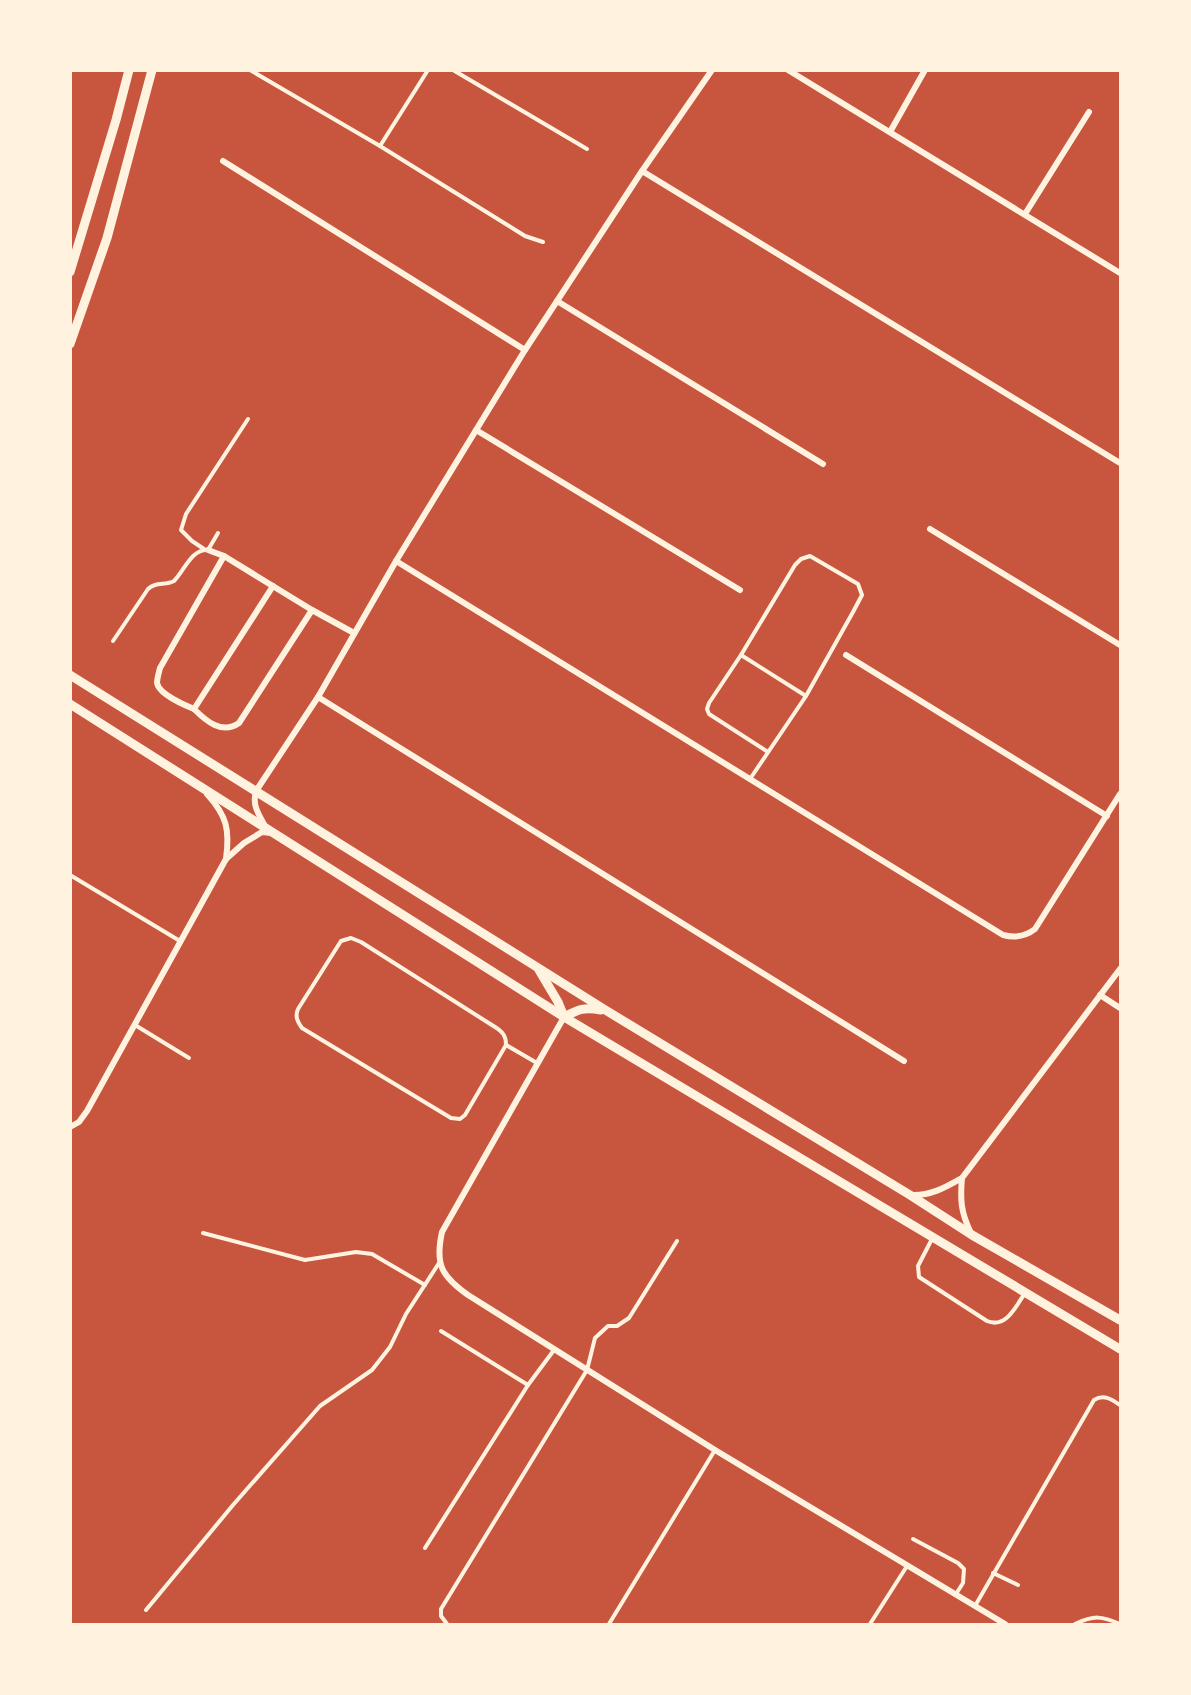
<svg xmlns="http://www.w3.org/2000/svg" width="1191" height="1695" font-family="Helvetica,sans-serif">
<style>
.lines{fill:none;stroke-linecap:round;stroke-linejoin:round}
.service{stroke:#fff3e0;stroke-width:4}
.minor{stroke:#fff3e0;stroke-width:6}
.tertiary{stroke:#fff3e0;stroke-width:9}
</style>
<rect width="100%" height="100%" fill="#c8553d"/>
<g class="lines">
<!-- service -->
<g class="service">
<path d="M250 70 380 146 525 236 543 242"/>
<path d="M453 70 587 149"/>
<path d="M380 146 428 70"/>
<path d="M204 549 192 541 181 530 186 514 248 419"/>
<path d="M113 641 148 589C156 581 165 586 174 581 185 570 191 549 208 550L218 533"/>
<path d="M741 655 806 696"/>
<path d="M750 779 806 696 853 612 862 595 858 584 810 556 801 559 795 565 741 655 709 703 707 709 709 714 768 752"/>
<path d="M70 875 180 941"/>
<path d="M351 938 361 942 495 1027C503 1032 506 1036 506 1045L465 1115 460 1119 451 1118 302 1028C297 1021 295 1016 298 1009L341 941Z"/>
<path d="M135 1025 189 1058"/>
<path d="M506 1045 537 1063"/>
<path d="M203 1233 305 1260 356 1252 372 1254 425 1285"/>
<path d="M933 1237 918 1266 919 1277 987 1321C1006 1329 1016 1306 1025 1293"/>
<path d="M441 1331 528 1385"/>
<path d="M913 1539 958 1563 964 1569 963 1583 956 1594"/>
<path d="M425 1548 528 1385 554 1350"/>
<path d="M993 1573 1018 1585"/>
<path d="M975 1606 1094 1400C1104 1394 1111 1399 1120 1405"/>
<path d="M146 1610 233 1505 320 1406 372 1370 390 1347 406 1314 439 1263"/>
<path d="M447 1624 441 1616V1609L587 1370 595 1338 608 1326H617L629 1318 677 1241"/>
<path d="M609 1624 715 1450"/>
<path d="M870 1624 907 1566"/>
<path d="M1075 1624C1094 1615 1102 1616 1120 1624"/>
</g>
<!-- minor -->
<g class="minor">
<path d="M788 70 1120 273"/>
<path d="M890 132 925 70"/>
<path d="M223 161 525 350"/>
<path d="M642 171 1120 463"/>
<path d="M1025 214 1089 112"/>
<path d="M557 301 823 464"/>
<path d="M476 430 740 590"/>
<path d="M930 529 1120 645"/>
<path d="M208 550 224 556 312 610 354 633"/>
<path d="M396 561 1003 935C1015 938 1025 937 1035 929L1120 794"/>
<path d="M273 586 194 709C206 721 222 735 239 723L312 610"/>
<path d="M846 655 1107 816"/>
<path d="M318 697 904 1061"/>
<path d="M194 709C184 705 159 694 157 683 157 679 159 672 160 668L224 556"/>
<path d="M207 794C227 816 230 830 226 859"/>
<path d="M265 826C258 813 252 805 256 791L318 697 396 561 525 350 642 171 712 70"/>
<path d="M1100 995 1120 1008"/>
<path d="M564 1017 442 1232C435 1264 441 1276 468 1295L715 1450 1005 1624"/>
<path d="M70 1127 79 1122 87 1111 226 859 244 843 262 832 271 833"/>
<path d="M962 1178C960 1200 961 1213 971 1233"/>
<path d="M911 1195C931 1196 946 1187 962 1178L1120 969"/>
</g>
<!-- tertiary -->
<g class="tertiary">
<path d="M70 272 116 120 129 70"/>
<path d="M70 344 107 238 152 70"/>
<path d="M70 675 607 1011 910 1195 972 1235 1120 1320"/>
<path d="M70 704 564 1017 1120 1349"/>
<path d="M539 970 558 1002 564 1017"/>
<path d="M564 1017C579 1009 584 1007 601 1010"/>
</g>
</g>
<!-- border -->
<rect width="1191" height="1695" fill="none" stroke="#fff3e0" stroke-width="144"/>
</svg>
